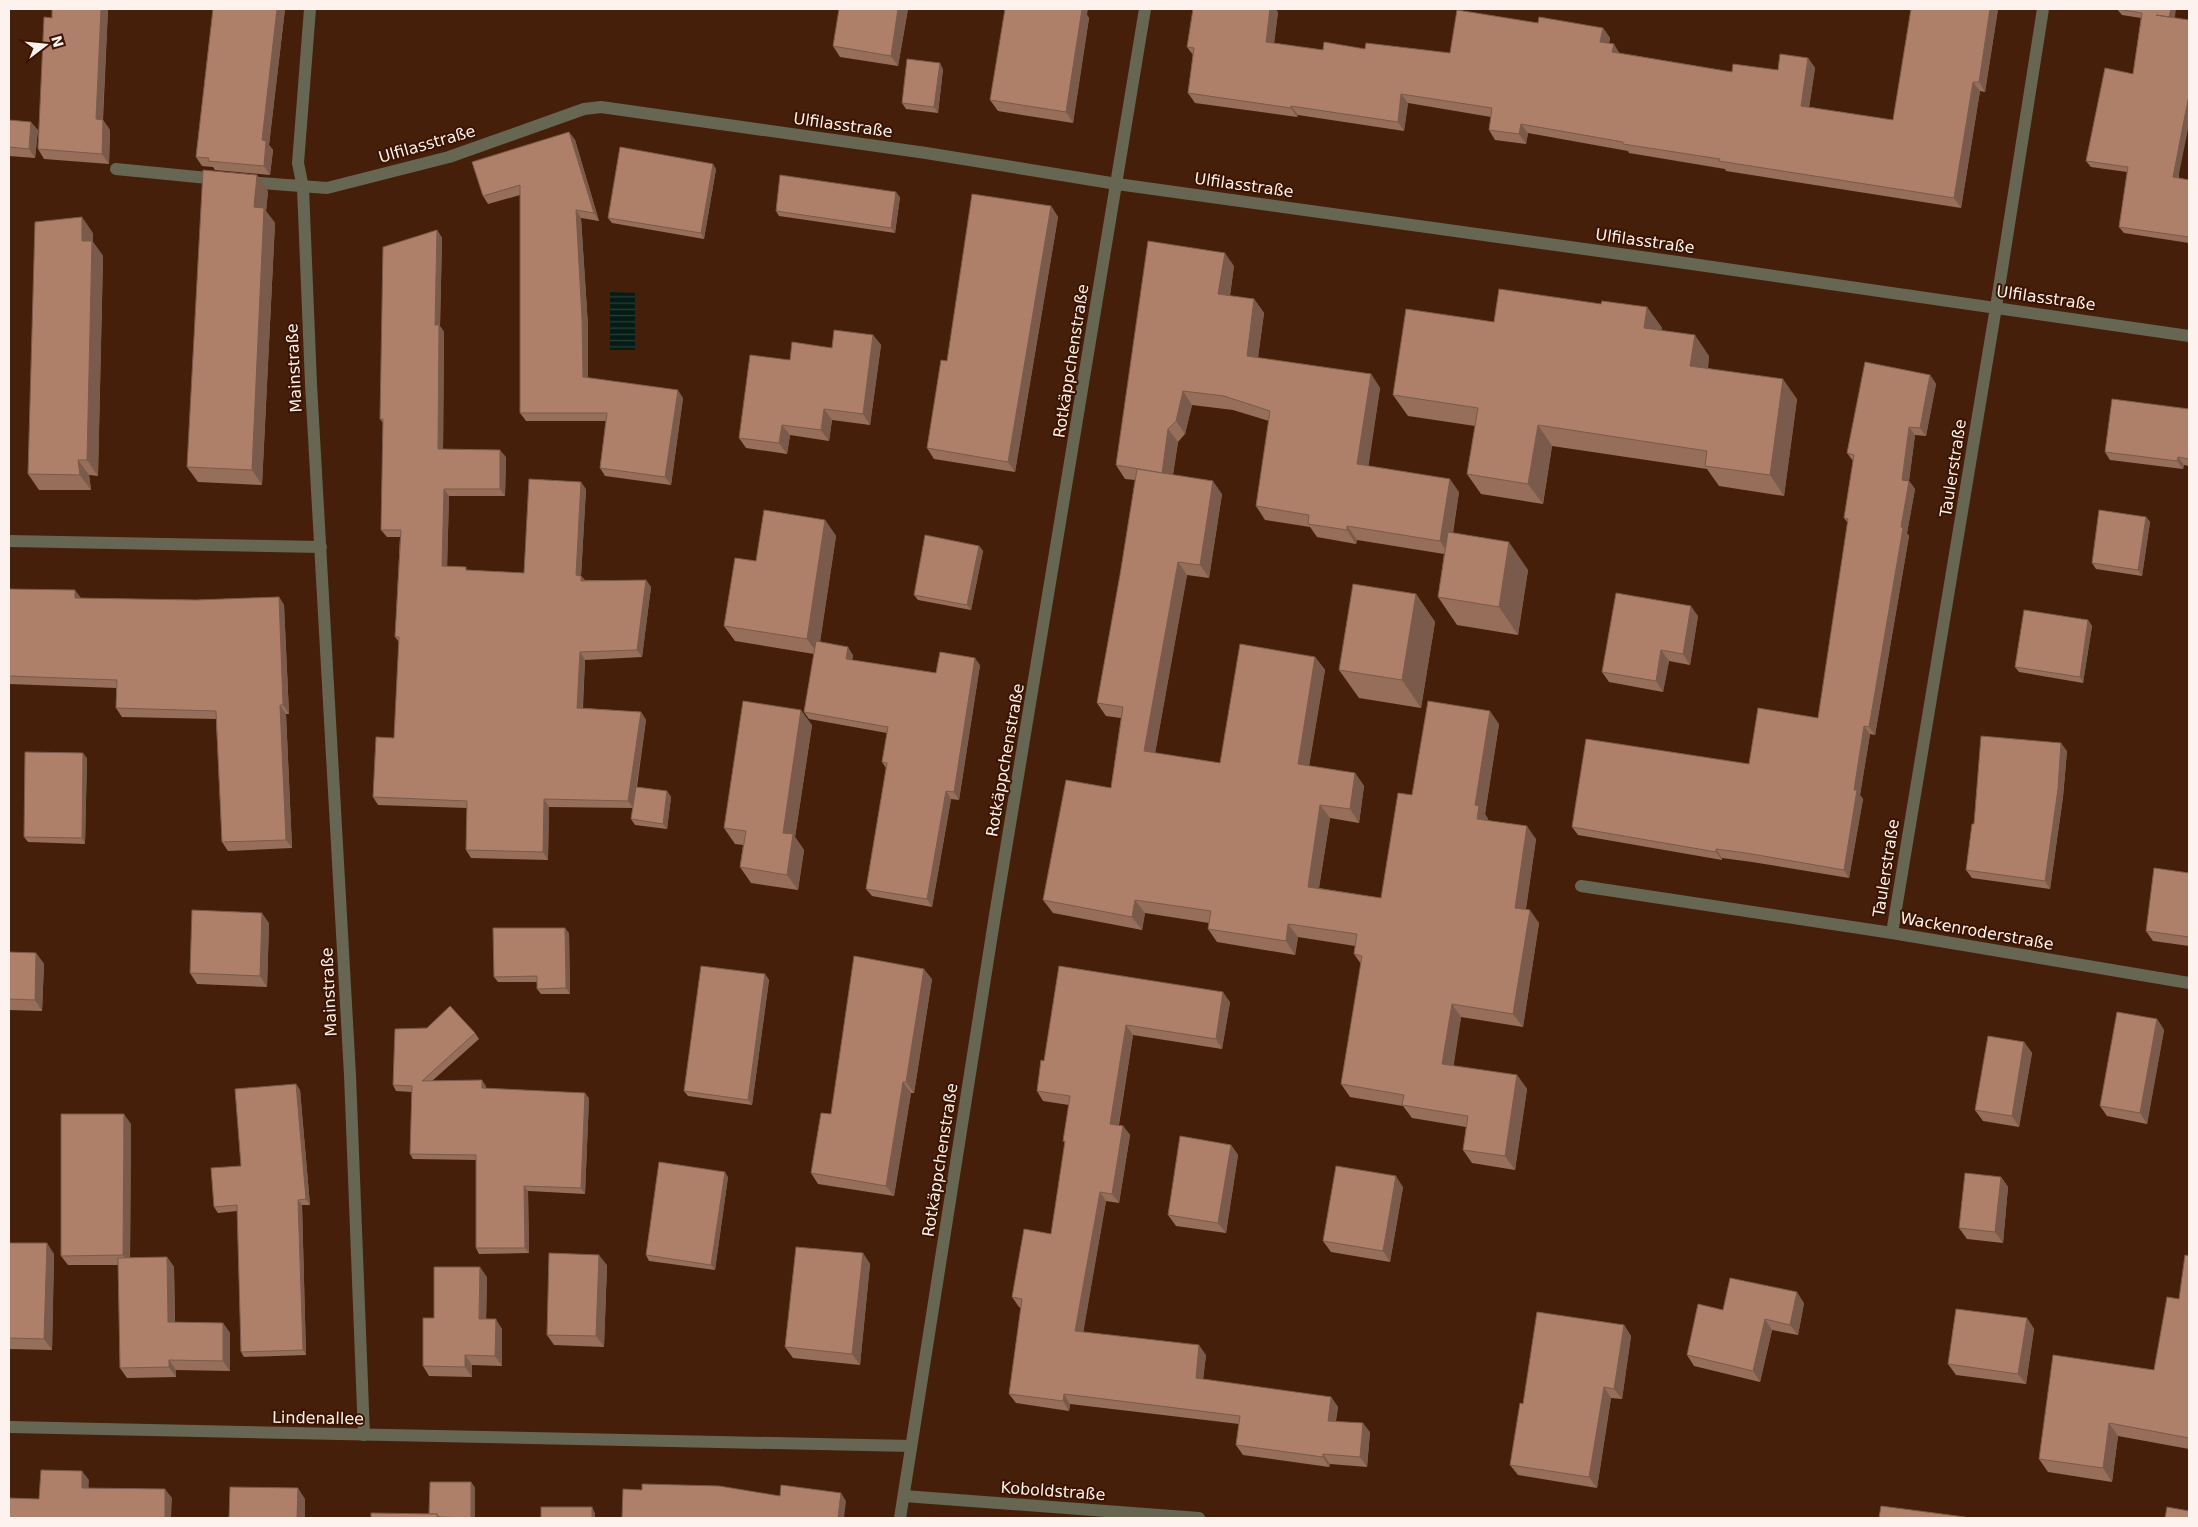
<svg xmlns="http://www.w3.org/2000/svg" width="2198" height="1527" font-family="'DejaVu Sans',sans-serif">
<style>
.water{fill:url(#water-rules)}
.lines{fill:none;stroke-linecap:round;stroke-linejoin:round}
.street{stroke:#666652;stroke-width:12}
.wall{fill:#966e5a}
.shaded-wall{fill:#7a5a4a}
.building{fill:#ae8069;stroke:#7a5a4a}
.labels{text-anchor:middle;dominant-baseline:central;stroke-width:4;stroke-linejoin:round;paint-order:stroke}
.street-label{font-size:16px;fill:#fdf2ed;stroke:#3a1401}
</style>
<defs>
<pattern id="water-rules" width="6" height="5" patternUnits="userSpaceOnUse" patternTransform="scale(1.25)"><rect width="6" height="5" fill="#051c14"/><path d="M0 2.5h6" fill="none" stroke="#2a3d36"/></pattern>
</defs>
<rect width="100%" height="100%" fill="#451f09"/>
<!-- water -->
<path class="water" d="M610 292 635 293V350H610Z"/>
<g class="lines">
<!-- street -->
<g class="street">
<path d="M310 9 298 163 303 188 311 384 350 1075 364 1435"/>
<path d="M116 169 218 179"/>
<path d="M248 182 327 188 449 157 584 109 601 107 926 153 1117 184 1685 263 2189 336"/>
<path d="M9 541 321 547"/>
<path d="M1581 886 1892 933 2189 983"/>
<path d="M1892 933 1996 307 2043 9"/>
<path d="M9 1427 911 1446"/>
<path d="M904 1496 1199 1518"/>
<path d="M900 1518 995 915 1145 9"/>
</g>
</g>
<!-- wall -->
<g class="wall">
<path d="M52 9H108L103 120 110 130 109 164 44 159 38 149 52 18Z"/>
<path d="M213 9H285L269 145 273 150 270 175 215 170 213 167 202 166 196 157Z"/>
<path d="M908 9 898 66 840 57 833 46Z"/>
<path d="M1911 9H1998L1985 92 1980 91 1961 208 1726 171 1725 169 1629 153 1628 151 1528 133 1526 144 1495 140 1489 130 1491 117 1408 103 1404 131 1298 115 1297 117 1195 103 1188 93 1193 55 1187 47 1278 12 1274 43 1323 50 1365 49 1450 53 1538 23 1603 28 1610 38 1609 44 1620 53 1732 72 1778 70 1808 58 1815 68 1809 107 1893 120Z"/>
<path d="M2117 9 2175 18 2179 178 2189 180V243L2124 233 2119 227 2127 172 2091 167 2086 161 2133 74 2141 18 2122 15Z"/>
<path d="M1087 15 1089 18 1073 123 998 111 990 100Z"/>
<path d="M943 69 938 113 906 109 902 103Z"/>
<path d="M9 120 38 130 35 158 9 156Z"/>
<path d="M569 132 575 140 599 221 581 218 588 326V378L683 398 671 485 605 476 600 468 606 421H526L520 413V195L488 204 483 196Z"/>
<path d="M716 169 704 239 612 223 608 218Z"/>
<path d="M268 191 266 211 275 223 262 485 198 482 187 467Z"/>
<path d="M900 197 895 233 779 216 776 211Z"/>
<path d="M1051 206 1058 217 1015 472 934 459 927 448 947 361Z"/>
<path d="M437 230 442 238 440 326 444 332 443 449 506 457 505 496H449L447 566 468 570 524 573 586 489 581 576 585 580H646L651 587 642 657 585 660 583 708 641 712 646 720 637 787 667 791 671 797 667 829 635 825 631 819 633 808 549 807 548 860 471 858 466 850 467 808 378 805 373 797 394 738 399 642 395 637 400 537H387L381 530 383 423 380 419Z"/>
<path d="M93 233V242L103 256 98 476 89 475 91 490H39L28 474Z"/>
<path d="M1234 266 1230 296 1254 299 1264 313 1258 358 1371 374 1380 388 1368 466 1459 492 1453 533 1528 570 1518 635 1457 625 1438 597 1444 554 1357 540 1356 544 1317 537 1310 527 1265 520 1256 506 1269 421 1233 410 1192 405 1185 434 1178 442 1173 475 1222 494 1209 578 1187 575 1155 753 1220 763 1315 657 1325 670 1309 766 1355 773 1364 786 1359 823 1330 818 1319 888 1381 898 1412 795 1499 724 1485 814 1488 819V820L1536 839 1526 909 1539 923 1523 1027 1461 1017 1453 1066 1517 1075 1527 1089 1515 1170 1472 1163 1463 1150 1466 1127 1412 1118 1403 1106 1350 1097 1341 1084 1361 964 1354 954 1355 946 1298 937 1295 955 1217 942 1208 929 1209 923 1145 913 1142 930 1053 913 1043 900 1111 788 1121 718 1106 716 1097 703 1120 575 1135 480 1125 479 1116 465Z"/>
<path d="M1601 304 1647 307 1662 328 1661 330 1709 356 1708 368 1797 399 1784 496 1719 486 1707 469 1552 446 1543 504 1481 494 1467 474 1475 426 1408 416 1393 395 1494 322Z"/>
<path d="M873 335 881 345 870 425 832 420 829 441 790 435 787 454 746 448 739 438 790 360Z"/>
<path d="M1930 375 1936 384 1926 436 1915 435 1909 481 1915 489 1907 533 1909 536 1875 735 1870 734 1860 795 1863 799 1849 878 1752 862 1722 858V860L1578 835 1572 827 1749 764 1818 718 1848 523 1844 518 1853 461 1847 453Z"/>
<path d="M2189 409V466L2184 465 2183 469 2110 460 2105 452Z"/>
<path d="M2146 517 2150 522 2142 576 2096 569 2092 563Z"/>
<path d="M825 520 836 536 820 642 853 655 852 660 936 673 980 665 959 800 951 799 932 907 872 896 866 889 886 768 882 762 887 733 809 719 804 712 814 654 735 641 724 626 756 561Z"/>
<path d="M979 546 983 551 971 610 918 600 914 595Z"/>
<path d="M9 589 81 598 196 600 279 597 284 605 289 714H286L292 848 228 851 222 842 216 719 122 717 116 708V688L9 684Z"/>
<path d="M1416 594 1435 622 1421 708 1359 698 1339 670Z"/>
<path d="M1698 616 1690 665 1669 661 1663 692 1609 682 1602 672Z"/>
<path d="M2088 620 2092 626 2083 683 2019 672 2015 667Z"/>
<path d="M812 725 795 837 804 850 798 890 751 883 740 867 743 845 735 844 724 828Z"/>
<path d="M2067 751 2063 797 2050 889 1972 878 1966 870 1974 824Z"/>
<path d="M87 758 85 844 28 842 24 837Z"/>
<path d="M2189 873V946L2153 941 2146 931Z"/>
<path d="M269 923 267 987 197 984 190 973Z"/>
<path d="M569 933 570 994H541L537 989V982H498L494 977Z"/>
<path d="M9 952 36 953 44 964 42 1011 9 1010Z"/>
<path d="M1059 966 1230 1002 1222 1049 1133 1035 1119 1125 1123 1126 1130 1135 1119 1203 1106 1201 1083 1332 1206 1355 1203 1380 1331 1397 1338 1407 1336 1421 1370 1432 1367 1467 1330 1464 1329 1467 1243 1455 1236 1445 1239 1424 1070 1404 1069 1411 1016 1403 1009 1394 1021 1308 1019 1307 1012 1297 1051 1234 1065 1143 1063 1141 1069 1105 1043 1101 1037 1091 1044 1061Z"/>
<path d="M765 974 769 980 752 1105 688 1096 684 1091Z"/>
<path d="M932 979 914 1093H911L894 1196 818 1184 811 1173 831 1114Z"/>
<path d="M2157 1019 2164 1030 2147 1124 2107 1116 2100 1106Z"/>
<path d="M475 1033 479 1039 432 1081 486 1086V1088L589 1098 585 1194 528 1191 529 1253 479 1254 476 1248V1160L413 1159 410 1154 412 1092 396 1091 393 1085Z"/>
<path d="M2024 1042 2032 1053 2019 1127 1983 1121 1975 1110Z"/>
<path d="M296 1084 300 1090 310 1205H302L306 1355 244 1357 241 1352 237 1211 218 1213 214 1207Z"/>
<path d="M131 1124 130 1258 167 1257 174 1267 175 1322 223 1323 230 1333V1371L176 1370V1377L127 1378 120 1368 118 1265H68L61 1256Z"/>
<path d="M1231 1145 1238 1155 1226 1233 1176 1226 1168 1215Z"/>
<path d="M728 1177 715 1270 649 1261 646 1255Z"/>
<path d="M2001 1177 2008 1187 2003 1243 1967 1239 1959 1228Z"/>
<path d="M1403 1187 1390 1262 1331 1252 1323 1241Z"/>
<path d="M9 1243 54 1254 52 1350 9 1349Z"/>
<path d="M863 1253 870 1264 860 1365 793 1358 785 1347Z"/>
<path d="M2189 1256V1449L2118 1436 2112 1482 2048 1472 2039 1459 2154 1370 2179 1299Z"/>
<path d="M607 1265 604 1347 554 1345 547 1335Z"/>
<path d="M487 1277 486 1319 502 1329V1366L472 1365V1377L429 1376 423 1366 434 1318Z"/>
<path d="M1804 1303 1798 1335 1772 1330 1760 1382 1694 1366 1687 1355 1723 1310Z"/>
<path d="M2027 1318 2034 1329 2026 1384 1956 1375 1948 1364Z"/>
<path d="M1624 1325 1631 1336 1622 1399 1611 1398 1597 1488 1518 1475 1510 1465 1523 1404Z"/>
<path d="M471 1482 475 1488V1518H371L429 1514Z"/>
</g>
<!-- shaded-wall -->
<g class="shaded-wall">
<path d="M101 9H108L102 129 96 119Z"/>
<path d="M277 9H285L269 145 273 150 270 175 264 166 262 140Z"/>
<path d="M898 9H908L898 66 891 56Z"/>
<path d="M1081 9H1088L1087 15 1089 18 1073 123 1066 112Z"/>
<path d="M1270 9H1276L1278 12 1273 52 1266 42Z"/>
<path d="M1990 9H1998L1985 92 1979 82Z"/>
<path d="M2171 9H2176L2174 24 2169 17Z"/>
<path d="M1603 28 1610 38 1607 52 1600 42Z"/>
<path d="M1614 44 1620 54 1612 52Z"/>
<path d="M1808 58 1815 68 1808 115 1801 106Z"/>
<path d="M940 63 943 69 938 113 934 107Z"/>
<path d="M1973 82 1980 91 1961 208 1954 198Z"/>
<path d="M1401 94 1408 103 1404 131 1398 122Z"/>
<path d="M2189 95V124L2177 184 2173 177Z"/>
<path d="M1291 106 1298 115 1297 117 1291 108Z"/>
<path d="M103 120 110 130 109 164 102 154Z"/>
<path d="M31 122 38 130 35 158 29 149Z"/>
<path d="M1521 124 1528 133 1526 144 1519 134Z"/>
<path d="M569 132 575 140 599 221 594 213Z"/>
<path d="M713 164 716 169 704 239 701 233Z"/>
<path d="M257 175 268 191 266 211 275 223 262 485 252 470 254 207Z"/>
<path d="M896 192 900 197 895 233 891 228Z"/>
<path d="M1051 206 1058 217 1015 472 1008 462Z"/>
<path d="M576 210 581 218 588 326V385L583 377Z"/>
<path d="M82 217 93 233V242L103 256 98 476 87 460 82 241Z"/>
<path d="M437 230 442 238 440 326 444 332 443 456 438 449 435 325Z"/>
<path d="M1225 253 1234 266 1228 308 1218 294Z"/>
<path d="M1254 299 1264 313 1256 370 1247 356Z"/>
<path d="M1647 307 1662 328 1659 348 1644 328Z"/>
<path d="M873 335 881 345 870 425 863 414Z"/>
<path d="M1695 335 1709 356 1705 386 1690 366Z"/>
<path d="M1371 374 1380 388 1367 477 1357 464Z"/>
<path d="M1930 375 1936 384 1926 436 1920 428Z"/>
<path d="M1783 379 1797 399 1784 496 1770 475Z"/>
<path d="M678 390 683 398 671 485 665 477Z"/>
<path d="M1183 391 1192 405 1185 434 1176 421Z"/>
<path d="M824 409 832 420 829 441 821 430Z"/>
<path d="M782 425 790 435 787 454 779 443Z"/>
<path d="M1538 425 1552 446 1543 504 1528 484Z"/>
<path d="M1909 427 1915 435 1908 488 1902 480Z"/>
<path d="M1168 429 1178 442 1171 486 1162 473Z"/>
<path d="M500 450 506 457 505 496 500 489Z"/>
<path d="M2178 457 2184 465 2183 469 2177 461Z"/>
<path d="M78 460 89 475 91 490 80 475Z"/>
<path d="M1450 479 1459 492 1449 555 1440 541Z"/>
<path d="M1213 481 1222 494 1209 578 1200 565Z"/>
<path d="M1909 481 1915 489 1907 533 1909 536 1875 735 1869 727 1901 527Z"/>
<path d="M581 482 586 489 581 576 587 583 586 588 576 575Z"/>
<path d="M444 489 449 496 447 573 442 566Z"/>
<path d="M2146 517 2150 522 2142 576 2138 570Z"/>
<path d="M825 520 836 536 818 654 807 639Z"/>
<path d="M1347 526 1357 540 1356 544 1347 530Z"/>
<path d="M1509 542 1528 570 1518 635 1499 607Z"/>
<path d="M979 546 983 551 971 610 967 605Z"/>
<path d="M1178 562 1187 575 1153 765 1144 751Z"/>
<path d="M646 580 651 587 642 657 637 650Z"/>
<path d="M75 590 81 598H75Z"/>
<path d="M1416 594 1435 622 1421 708 1402 680Z"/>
<path d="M279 597 284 605 289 714 283 705Z"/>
<path d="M1691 606 1698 616 1690 665 1683 654Z"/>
<path d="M2088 620 2092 626 2083 683 2080 677Z"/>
<path d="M848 647 853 655 851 667 846 659Z"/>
<path d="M1661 650 1669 661 1663 692 1656 681Z"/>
<path d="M580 652 585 660 582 715 577 708Z"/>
<path d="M1315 657 1325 670 1307 778 1298 764Z"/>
<path d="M975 658 980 665 959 800 954 792Z"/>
<path d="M280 705 286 714 292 848 286 840Z"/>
<path d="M801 710 812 725 795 837 804 850 798 890 787 875 783 833Z"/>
<path d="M1490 711 1499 724 1485 814 1488 819 1486 832 1477 819 1475 805Z"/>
<path d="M641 712 646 720 633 808 628 801Z"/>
<path d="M1864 726 1870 734 1860 795 1863 799 1849 878 1844 870 1854 790Z"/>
<path d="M2061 743 2067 751 2063 797 2050 889 2045 881Z"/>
<path d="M83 753 87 758 85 844 82 838Z"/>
<path d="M1355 773 1364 786 1359 823 1350 809Z"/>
<path d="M667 791 671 797 667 829 663 824Z"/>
<path d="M946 791 951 799 932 907 927 899Z"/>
<path d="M544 799 549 807 548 860 543 852Z"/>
<path d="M1320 805 1330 818 1317 900 1308 887Z"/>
<path d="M1527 826 1536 839 1524 921 1515 908Z"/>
<path d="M1716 849 1722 858V860L1716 852Z"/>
<path d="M1135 900 1145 913 1142 930 1132 917Z"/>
<path d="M1530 910 1539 923 1523 1027 1513 1014Z"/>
<path d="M262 913 269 923 267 987 260 976Z"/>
<path d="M1288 924 1298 937 1295 955 1286 941Z"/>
<path d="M565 928 569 933 570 994 566 988Z"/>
<path d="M36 953 44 964 42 1011 35 1000Z"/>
<path d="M924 969 932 979 914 1093 906 1082Z"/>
<path d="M765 974 769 980 752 1105 748 1100Z"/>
<path d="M1223 992 1230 1002 1222 1049 1216 1039Z"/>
<path d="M1452 1004 1461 1017 1452 1077 1442 1064Z"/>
<path d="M2157 1019 2164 1030 2147 1124 2140 1113Z"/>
<path d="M1126 1025 1133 1035 1117 1134 1110 1124Z"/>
<path d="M2024 1042 2032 1053 2019 1127 2012 1116Z"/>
<path d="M1517 1075 1527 1089 1515 1170 1505 1156Z"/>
<path d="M482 1080 486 1086V1094L482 1088Z"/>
<path d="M903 1082 911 1093 894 1196 886 1186Z"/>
<path d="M296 1084 300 1090 310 1205 306 1199Z"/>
<path d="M585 1093 589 1098 585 1194 581 1188Z"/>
<path d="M124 1114 131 1124 130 1265 123 1255Z"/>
<path d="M1123 1126 1130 1135 1119 1203 1112 1194Z"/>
<path d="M1231 1145 1238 1155 1226 1233 1218 1223Z"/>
<path d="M725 1172 728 1177 715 1270 711 1265Z"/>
<path d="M1396 1176 1403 1187 1390 1262 1383 1251Z"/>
<path d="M2001 1177 2008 1187 2003 1243 1995 1232Z"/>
<path d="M524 1186 528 1191 529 1253 525 1248Z"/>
<path d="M1100 1192 1106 1201 1082 1340 1075 1331Z"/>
<path d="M298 1200 302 1205 306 1355 303 1350Z"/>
<path d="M47 1243 54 1254 52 1350 44 1339Z"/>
<path d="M863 1253 870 1264 860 1365 852 1354Z"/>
<path d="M599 1255 607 1265 604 1347 596 1336Z"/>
<path d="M167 1257 174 1267 175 1332 168 1322Z"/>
<path d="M480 1267 487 1277 486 1328 479 1319Z"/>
<path d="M1797 1292 1804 1303 1798 1335 1790 1325Z"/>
<path d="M2027 1318 2034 1329 2026 1384 2018 1374Z"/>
<path d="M496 1319 502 1329V1366L495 1356Z"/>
<path d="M1765 1319 1772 1330 1760 1382 1753 1371Z"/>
<path d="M223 1323 230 1333V1371L223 1361Z"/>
<path d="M1624 1325 1631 1336 1622 1399 1614 1389Z"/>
<path d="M1199 1345 1206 1355 1202 1388 1196 1378Z"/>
<path d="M465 1355 472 1365V1377L465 1367Z"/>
<path d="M169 1360 176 1370V1377L169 1367Z"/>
<path d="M1604 1387 1611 1398 1597 1488 1589 1477Z"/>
<path d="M1064 1394 1070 1404 1069 1411 1063 1401Z"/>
<path d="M1331 1397 1338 1407 1334 1430 1328 1421Z"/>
<path d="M1363 1423 1370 1432 1367 1467 1360 1457Z"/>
<path d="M2109 1423 2118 1436 2112 1482 2103 1468Z"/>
<path d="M1323 1454 1330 1464 1329 1467 1323 1457Z"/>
<path d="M82 1471 89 1480 88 1497 82 1488Z"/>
<path d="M471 1482 475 1488V1518H471Z"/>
<path d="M298 1488 305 1499V1518H297Z"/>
<path d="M165 1489 172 1498 171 1518H165Z"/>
<path d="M841 1493 846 1501 844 1518H838Z"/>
<path d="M592 1507 595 1513V1518H592Z"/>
</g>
<!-- building -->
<g class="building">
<path d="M52 9H101L96 119 103 120 102 154 38 149 44 17 52 18Z"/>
<path d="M213 9H277L262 140 266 141 264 166 208 161 209 158 196 157Z"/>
<path d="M839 9H898L891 56 833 46Z"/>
<path d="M1005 9H1082L1066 112 990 100Z"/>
<path d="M1193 9H1270L1266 42 1323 50 1324 42 1365 49 1366 43 1450 53 1457 10 1538 23 1539 17 1603 28 1600 42 1614 44 1612 52 1732 72 1733 64 1778 70 1780 54 1808 58 1801 106 1893 120 1911 9H1990L1979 82H1973L1954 198 1719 161 1720 159 1623 144V142L1521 124 1519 134 1489 130 1492 108 1401 94 1398 122 1291 106V108L1188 93 1194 48 1187 47Z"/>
<path d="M2117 9H2171L2169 17 2156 15 2189 20V95L2173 177 2189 180V237L2119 227 2128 167 2086 161 2105 68 2133 74 2142 13Z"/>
<path d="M907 59 940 63 934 107 902 103Z"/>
<path d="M9 120 31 122 29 149 9 147Z"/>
<path d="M569 132 594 213 576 210 582 318 583 377 678 390 665 477 600 468 607 413H520V185L483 196 472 162Z"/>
<path d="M620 147 713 164 701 233 608 218Z"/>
<path d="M203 170 257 175 254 207 264 208 252 470 187 467Z"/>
<path d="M780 175 896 192 891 228 776 211Z"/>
<path d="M972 194 1051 206 1008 462 927 448 941 360 947 361Z"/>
<path d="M82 217V241H92L87 460H78L80 475 28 474 35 222Z"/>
<path d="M437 230 435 325H439L438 449 500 450V489H444L442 566 466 567V570L524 573 529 479 581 482 576 575 581 576V581L646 580 637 650 580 652 577 708 641 712 628 801 544 799 543 852 466 850 467 801 373 797 376 737 394 738 399 637H395L401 530H381L383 419H380L383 247Z"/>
<path d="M1148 241 1225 253 1218 294 1254 299 1247 356 1371 374 1357 464 1450 479 1440 541 1347 526V530L1308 524 1309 515 1256 506 1270 411 1224 396 1183 391 1176 421 1168 429 1162 473 1116 465Z"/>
<path d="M1499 289 1601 304 1602 301 1647 307 1644 328 1695 335 1690 366 1783 379 1770 475 1705 466 1707 451 1538 425 1528 484 1467 474 1478 408 1393 395 1406 309 1494 322Z"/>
<path d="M834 330 873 335 863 414 824 409 821 430 782 425 779 443 739 438 750 355 790 360 792 342 832 348Z"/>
<path d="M1865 362 1930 375 1920 428 1909 427 1902 480 1909 481 1901 527 1903 528 1869 727 1864 726 1854 790H1857L1844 870 1746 853 1716 849V852L1572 827 1586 739 1749 764 1758 708 1818 718 1848 519 1844 518 1854 455 1847 453Z"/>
<path d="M2112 399 2189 409V459L2178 457 2177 461 2105 452Z"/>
<path d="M1137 469 1213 481 1200 565 1178 562 1144 751 1220 763 1240 644 1315 657 1298 764 1355 773 1350 809 1320 805 1308 887 1381 898 1398 793 1412 795 1428 701 1490 711 1475 805 1479 806 1477 819 1527 826 1515 908 1530 910 1513 1014 1452 1004 1442 1064 1517 1075 1505 1156 1463 1150 1468 1116 1402 1105 1404 1095 1341 1084 1362 956 1354 954 1357 934 1288 924 1286 941 1208 929 1211 911 1135 900 1132 917 1043 900 1066 780 1111 788 1123 707 1097 703 1120 575Z"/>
<path d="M764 510 825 520 807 639 724 626 735 558 756 561Z"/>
<path d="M2099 510 2146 517 2138 570 2092 563Z"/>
<path d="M1448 532 1509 542 1499 607 1438 597Z"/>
<path d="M925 535 979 546 967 605 914 595Z"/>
<path d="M1353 584 1416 594 1402 680 1339 670Z"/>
<path d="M9 589 75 590V598L196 600 279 597 283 705H280L286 840 222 842 216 711 116 708 117 680 9 676Z"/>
<path d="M1616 593 1691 606 1683 654 1661 650 1656 681 1602 672Z"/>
<path d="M2024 610 2088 620 2080 677 2015 667Z"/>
<path d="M816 641 848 647 846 659 936 673 940 652 975 658 954 792 946 791 927 899 866 889 887 763 882 762 888 727 804 712Z"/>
<path d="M743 701 801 710 783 833 793 834 787 875 740 867 746 831 724 828Z"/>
<path d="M1981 736 2061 743 2058 789 2045 881 1966 870 1972 824H1974Z"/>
<path d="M25 752 83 753 82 838 24 837Z"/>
<path d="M636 787 667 791 663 824 631 819Z"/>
<path d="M2154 868 2189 873V937L2146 931Z"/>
<path d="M192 910 262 913 260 976 190 973Z"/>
<path d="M493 928H565L566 988 537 989V976L494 977Z"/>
<path d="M9 952 36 953 35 1000 9 999Z"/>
<path d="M854 956 924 969 906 1082H903L886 1186 811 1173 821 1113 831 1114Z"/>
<path d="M701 966 765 974 748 1100 684 1091Z"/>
<path d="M1059 966 1223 992 1216 1039 1126 1025 1110 1124 1123 1126 1112 1194 1100 1192 1075 1331 1199 1345 1196 1378 1331 1397 1328 1421 1363 1423 1360 1457 1323 1454V1457L1236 1445 1240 1416 1064 1394 1063 1401 1009 1394 1022 1299 1012 1297 1024 1229 1051 1234 1065 1141H1063L1070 1096 1037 1091 1041 1060 1044 1061Z"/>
<path d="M450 1006 475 1033 422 1081 482 1080V1088L585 1093 581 1188 524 1186 525 1248H476V1155L410 1154 412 1086 393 1085 395 1029 427 1028Z"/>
<path d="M2117 1012 2157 1019 2140 1113 2100 1106Z"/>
<path d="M1988 1036 2024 1042 2012 1116 1975 1110Z"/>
<path d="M296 1084 306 1199 298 1200 303 1350 241 1352 237 1205 214 1207 211 1168 241 1166 235 1089Z"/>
<path d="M61 1114H124L123 1255 61 1256Z"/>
<path d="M1180 1136 1231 1145 1218 1223 1168 1215Z"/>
<path d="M659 1162 725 1172 711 1265 646 1255Z"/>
<path d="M1336 1166 1396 1176 1383 1251 1323 1241Z"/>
<path d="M1965 1173 2001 1177 1995 1232 1959 1228Z"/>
<path d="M9 1243H47L44 1339 9 1338Z"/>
<path d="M796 1247 863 1253 852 1354 785 1347Z"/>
<path d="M549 1253 599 1255 596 1336 547 1335Z"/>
<path d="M2185 1255 2189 1256V1438L2109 1423 2103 1468 2039 1459 2053 1355 2154 1370 2167 1297 2179 1299Z"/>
<path d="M167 1257 168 1322 223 1323V1361L169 1360V1367L120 1368 118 1258Z"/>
<path d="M434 1267H480L479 1319H496L495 1356 465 1355V1367L423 1366V1318H434Z"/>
<path d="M1730 1278 1797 1292 1790 1325 1765 1319 1753 1371 1687 1355 1698 1304 1723 1310Z"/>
<path d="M1956 1309 2027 1318 2018 1374 1948 1364Z"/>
<path d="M1537 1312 1624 1325 1614 1389 1604 1387 1589 1477 1510 1465 1520 1403 1523 1404Z"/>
<path d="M41 1470 82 1471V1488L165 1489V1518H9V1498L39 1499Z"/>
<path d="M430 1482H471V1518L439 1517 437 1514H429Z"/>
<path d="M642 1484 719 1486 780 1496 781 1485 841 1493 838 1518H622L623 1489 642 1490Z"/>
<path d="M230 1487 298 1488 297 1518H229Z"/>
<path d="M1881 1506 1965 1517 1964 1518H1879Z"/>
<rect x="541" y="1507" width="51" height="11"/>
<path d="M2167 1507 2189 1511V1518H2165Z"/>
<path d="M371 1513 437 1514V1518H371Z"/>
</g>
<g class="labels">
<!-- street labels -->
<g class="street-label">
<text transform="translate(843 125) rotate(8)">Ulfilasstraße</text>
<text transform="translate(427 144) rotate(-16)">Ulfilasstraße</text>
<text transform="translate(1244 185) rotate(8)">Ulfilasstraße</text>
<text transform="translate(1645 241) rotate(8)">Ulfilasstraße</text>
<text transform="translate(2046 298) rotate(8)">Ulfilasstraße</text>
<text transform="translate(1071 361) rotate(-81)">Rotkäppchenstraße</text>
<text transform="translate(294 368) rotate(-93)">Mainstraße</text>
<text transform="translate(1953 468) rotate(-81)">Taulerstraße</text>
<text transform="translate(1005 760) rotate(-80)">Rotkäppchenstraße</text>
<text transform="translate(1886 868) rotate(-81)">Taulerstraße</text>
<text transform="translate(1977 931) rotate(10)">Wackenroderstraße</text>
<text transform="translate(329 992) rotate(-93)">Mainstraße</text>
<text transform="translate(940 1160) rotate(-81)">Rotkäppchenstraße</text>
<text transform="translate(318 1418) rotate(1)">Lindenallee</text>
<text transform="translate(1053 1491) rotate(4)">Koboldstraße</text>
</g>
</g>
<!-- border -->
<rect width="2198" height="1527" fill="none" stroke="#fdf2ed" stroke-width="20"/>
<!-- north arrow -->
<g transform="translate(45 45) rotate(74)" stroke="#3a1401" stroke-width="4" paint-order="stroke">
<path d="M0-4L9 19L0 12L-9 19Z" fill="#fdf2ed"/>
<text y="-8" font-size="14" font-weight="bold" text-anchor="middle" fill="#fdf2ed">N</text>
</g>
</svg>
